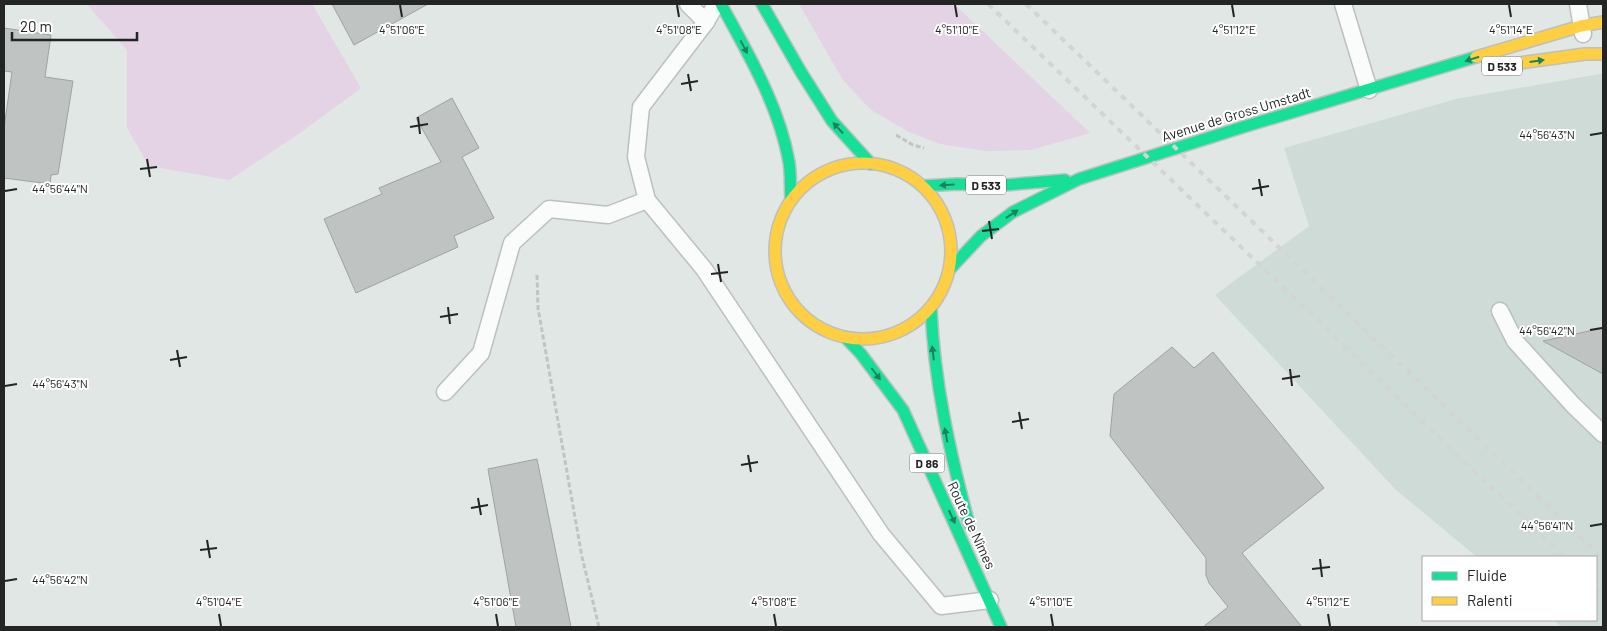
<svg xmlns="http://www.w3.org/2000/svg" width="1607" height="631" font-family="Barlow,sans-serif">
<style>
.built{fill:#cfdbd7}
.green{fill:#e4d2e5}
.building{fill:#bfc4c2;stroke:#9ea2a0}
.lines{fill:none;stroke-linecap:round;stroke-linejoin:round}
.lane-casing{stroke:#bcc0bf;stroke-width:19}
.fast-casing{stroke:#bcc0bf;stroke-width:14}
.slow-casing{stroke:#bcc0bf;stroke-width:14}
.path{stroke:#c2c4c3;stroke-width:3;stroke-dasharray:5 2.5;stroke-linecap:butt}
.lane{stroke:#fafbfb;stroke-width:16}
.fast{stroke:#16e098;stroke-width:11}
.slow{stroke:#ffcf43;stroke-width:11}
.rail{stroke:#d3d4d4;stroke-width:4;stroke-dasharray:6 6;stroke-linecap:butt}
.oneway{fill:#1c825e}
.ticks{fill:none;stroke:#222524;stroke-width:2}
.labels{text-anchor:middle;dominant-baseline:central;stroke-width:4;stroke-linejoin:round;paint-order:stroke}
.shield{fill:#fff;stroke:#646666;stroke-width:1}
.shield-label{font-size:12px;font-weight:bold;fill:#222524}
.street-label{font-size:14px;fill:#222524;stroke:#fff}
.ticks-label{font-size:12px;text-anchor:middle;fill:#222524;stroke:#fff;stroke-width:4;stroke-linejoin:round;paint-order:stroke}
</style>
<rect width="100%" height="100%" fill="#e1e7e4"/>
<!-- built -->
<path class="built" d="M1600 74H1603V627H1562L1553 620H1596V557H1477L1396 490 1215 295 1309 226 1284 148 1456 99Z"/>
<!-- green -->
<g class="green">
<path d="M87 4H312L361 88 300 133 229 180 149 166 127 128V50Z"/>
<path d="M799 4H954L1090 133 1031 150 986 151 940 144 909 132 871 110 843 80Z"/>
</g>
<!-- building -->
<g class="building">
<path d="M332 4H428L354 45Z"/>
<path d="M4 28 51 35 45 77 73 81 58 174 51 175 50 184 4 178V128L12 72 4 71Z"/>
<path d="M452 98 479 148 462 157 494 218 454 236 458 247 356 293 324 219 382 194 379 188 441 162 416 118Z"/>
<path d="M1603 328V374L1543 341Z"/>
<path d="M1172 347 1194 368 1213 352 1324 488 1242 553 1302 627H1203L1228 607 1209 583 1206 575V558L1110 436 1114 394Z"/>
<path d="M537 459 571 627H516L488 469Z"/>
</g>
<g class="lines">
<!-- lane casing -->
<g class="lane-casing">
<g id="lane">
<path d="M688 4 706 22"/>
<path d="M716 4 706 22 641 107 636 157 647 200 704 269 881 534 941 606 990 600"/>
<path d="M1343 4 1369 90"/>
<path d="M1578 4 1583 34"/>
<path d="M1500 311 1515 341 1573 405 1603 434"/>
<path d="M445 392 481 353 512 243 549 209 608 215 647 200"/>
</g>
</g>
<!-- fast casing -->
<g class="fast-casing">
<g id="fast">
<path d="M721 4C748 54 779 105 789 162 791 174 790 187 791 200"/>
<path d="M762 4 801 72 832 121 871 164"/>
<path d="M923 186 957 184 1005 185 1065 180"/>
<path d="M950 269 981 236 1013 212 1079 179 1243 127 1476 57"/>
<path d="M931 308C934 382 950 453 969 524"/>
<path d="M845 337 861 354 903 410 1001 627"/>
</g>
</g>
<!-- slow casing -->
<g class="slow-casing">
<g id="slow">
<path d="M1476 57 1581 26 1603 22"/>
<path d="M1490 67 1585 54H1603"/>
<circle cx="863" cy="251" r="88"/>
</g>
</g>
<!-- path -->
<g class="path">
<path d="M896 135 913 145 924 148"/>
<path d="M537 275 538 308 582 557 599 627"/>
</g>
<!-- lane -->
<use href="#lane" class="lane"/>
<!-- fast -->
<use href="#fast" class="fast"/>
<!-- slow -->
<use href="#slow" class="slow"/>
<!-- rail -->
<g class="rail">
<path d="M988 4 1564 557"/>
<path d="M1026 4 1603 559"/>
<path d="M1596 588 1603 595"/>
</g>
</g>
<!-- one-way arrows -->
<defs><path id="oneway-solid" d="M-6-.8H1V-3.2L6.5 0L1 3.2V.8H-6Z" transform="scale(1.25)"/></defs>
<g class="oneway">
<use href="#oneway-solid" transform="translate(744 47) rotate(62)"/>
<use href="#oneway-solid" transform="translate(1472 59) rotate(163)"/>
<use href="#oneway-solid" transform="translate(1537 61) rotate(-8)"/>
<use href="#oneway-solid" transform="translate(838 128) rotate(-133)"/>
<use href="#oneway-solid" transform="translate(947 185) rotate(177)"/>
<use href="#oneway-solid" transform="translate(1012 214) rotate(-33)"/>
<use href="#oneway-solid" transform="translate(933 353) rotate(-97)"/>
<use href="#oneway-solid" transform="translate(876 374) rotate(53)"/>
<use href="#oneway-solid" transform="translate(946 435) rotate(-101)"/>
<use href="#oneway-solid" transform="translate(952 517) rotate(65)"/>
</g>
<!-- ticks -->
<path class="ticks" d="M400 5 402 17M677 5 679 17M955 5 957 17M1232 5 1234 17M1509 5 1511 17M688 74 691 91M681 84 698 81M418 117 420 134M410 127 428 124M1590 135 1602 133M147 159 150 177M140 169 157 167M1259 179 1262 196M1252 189 1269 186M5 191 17 189M989 221 992 239M982 231 999 229M718 264 721 282M711 274 728 272M448 307 450 324M440 317 458 314M1590 330 1602 328M177 350 180 367M170 360 187 357M1290 369 1292 386M1282 379 1300 376M5 386 17 384M1019 412 1022 429M1012 422 1029 419M748 455 751 472M741 465 758 462M478 498 481 515M471 508 488 505M1590 526 1602 524M207 540 210 558M200 550 217 548M1320 559 1322 577M1312 569 1330 567M5 581 17 579M219 614 221 626M496 614 498 626M774 614 776 626M1051 614 1053 626M1328 614 1330 626"/>
<g class="labels">
<!-- shield labels -->
<g class="shield">
<rect x="1482" y="56.5" width="40" height="19" rx="4"/>
<rect x="966" y="175.5" width="40" height="19" rx="4"/>
<rect x="909.5" y="453.5" width="35" height="19" rx="4"/>
</g>
<g class="shield-label">
<text x="1502" y="66">D 533</text>
<text x="986" y="185">D 533</text>
<text x="927" y="463">D 86</text>
</g>
<!-- street labels -->
<g class="street-label">
<text transform="translate(1236 114) rotate(-17)">Avenue de Gross Umstadt</text>
<text transform="translate(972 525) rotate(65)">Route de Nîmes</text>
</g>
</g>
<g class="ticks-label">
<text x="402" y="34">4°51'06"E</text>
<text x="679" y="34">4°51'08"E</text>
<text x="957" y="34">4°51'10"E</text>
<text x="1234" y="34">4°51'12"E</text>
<text x="1511" y="34">4°51'14"E</text>
<text x="1547" y="139">44°56'43"N</text>
<text x="60" y="193">44°56'44"N</text>
<text x="1547" y="335">44°56'42"N</text>
<text x="60" y="388">44°56'43"N</text>
<text x="1547" y="530">44°56'41"N</text>
<text x="60" y="584">44°56'42"N</text>
<text x="219" y="606">4°51'04"E</text>
<text x="496" y="606">4°51'06"E</text>
<text x="774" y="606">4°51'08"E</text>
<text x="1051" y="606">4°51'10"E</text>
<text x="1328" y="606">4°51'12"E</text>
</g>
<!-- border -->
<rect width="1607" height="631" fill="none" stroke="#222524" stroke-width="10"/>
<!-- legend -->
<rect x="1422" y="556" width="175" height="65" fill="#ffffff" stroke="#a7a8a7"/>
<rect x="1432" y="572" width="25" height="8" fill="#16e098" stroke="#a7a8a7"/>
<text x="1467" y="581" font-size="15" fill="#222524">Fluide</text>
<rect x="1432" y="597" width="25" height="8" fill="#ffcf43" stroke="#a7a8a7"/>
<text x="1467" y="606" font-size="15" fill="#222524">Ralenti</text>
<!-- scale -->
<path d="M12 32v8h125v-8" fill="none" stroke="#222524" stroke-width="2.5"/>
<text x="20" y="32" font-size="15" fill="#222524" stroke="#ffffff" stroke-width="4" paint-order="stroke">20 m</text>
</svg>
